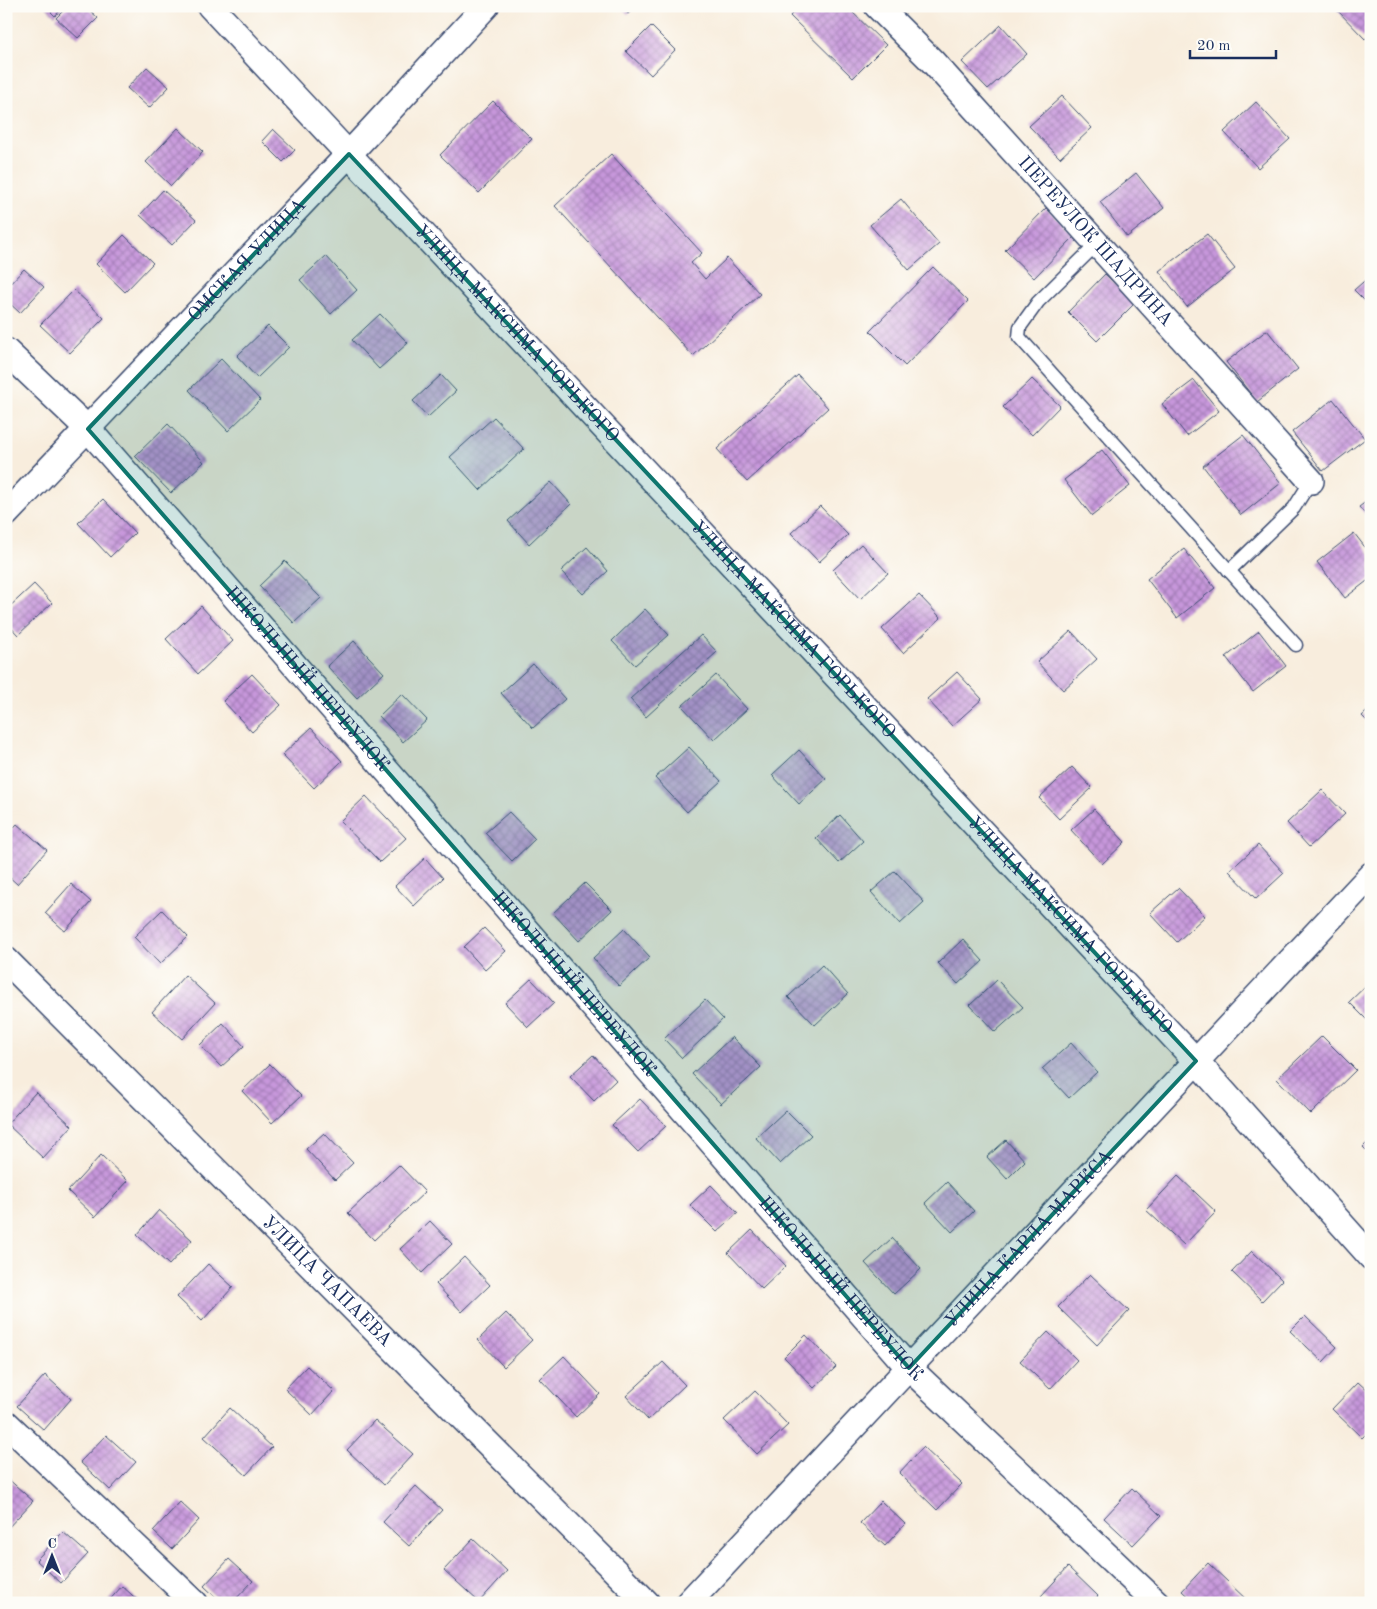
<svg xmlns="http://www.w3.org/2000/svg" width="1377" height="1609" font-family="'Old Standard TT',serif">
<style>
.building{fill:url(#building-cross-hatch)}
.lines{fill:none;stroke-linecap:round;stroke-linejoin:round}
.lane-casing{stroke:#3c4c71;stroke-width:15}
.street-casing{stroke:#3c4c71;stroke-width:28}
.lane{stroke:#fff;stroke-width:12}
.street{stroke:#fff;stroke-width:25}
.marked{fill:#0f766e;fill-opacity:0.2;stroke:#0f766e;stroke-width:4;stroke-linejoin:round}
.labels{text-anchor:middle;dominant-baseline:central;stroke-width:4;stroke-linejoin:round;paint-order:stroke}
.street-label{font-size:19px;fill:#1b2f5e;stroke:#fdfcf7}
</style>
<defs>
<pattern id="building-cross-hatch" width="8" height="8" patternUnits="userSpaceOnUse" patternTransform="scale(1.25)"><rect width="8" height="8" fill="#c797db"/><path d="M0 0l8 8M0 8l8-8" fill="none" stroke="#a17cb5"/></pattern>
</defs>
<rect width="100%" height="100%" fill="#fdfcf7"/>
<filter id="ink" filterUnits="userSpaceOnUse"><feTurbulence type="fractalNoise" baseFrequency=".02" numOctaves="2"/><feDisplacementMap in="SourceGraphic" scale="10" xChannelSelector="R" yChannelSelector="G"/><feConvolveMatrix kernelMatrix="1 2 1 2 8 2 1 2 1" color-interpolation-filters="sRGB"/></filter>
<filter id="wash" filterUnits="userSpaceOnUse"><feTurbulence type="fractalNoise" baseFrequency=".0096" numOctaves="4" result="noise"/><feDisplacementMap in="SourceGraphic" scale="20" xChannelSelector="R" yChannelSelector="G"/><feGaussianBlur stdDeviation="1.12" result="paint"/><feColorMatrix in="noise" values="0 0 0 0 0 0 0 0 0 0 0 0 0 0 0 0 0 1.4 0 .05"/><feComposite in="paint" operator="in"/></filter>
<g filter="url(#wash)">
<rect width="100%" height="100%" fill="#f8eddd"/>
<g id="blocks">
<!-- building -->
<g class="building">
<path d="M45 6H64L55 16Z"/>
<path d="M68 6H85L98 18 78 38 56 18Z"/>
<path d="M620 6H636L628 14Z"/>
<path d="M799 6H846L886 45 853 78 790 16Z"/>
<path d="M1339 6H1371V34L1365 39 1336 9Z"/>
<path d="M1001 25 1027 54 988 89 962 62Z"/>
<path d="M651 26 675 50 651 75 626 51Z"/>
<path d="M147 67 169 87 149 108 127 88Z"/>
<path d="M1062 96 1092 128 1060 158 1029 126Z"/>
<path d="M493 101 532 139 479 193 440 155Z"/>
<path d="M1256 102 1290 139 1258 168 1224 132Z"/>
<path d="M178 128 203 152 171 186 146 162Z"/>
<path d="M273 129 295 150 283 162 262 141Z"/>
<path d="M611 154 702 253 691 263 705 279 727 258 760 294 693 356 555 206Z"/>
<path d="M1136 173 1164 208 1127 237 1100 202Z"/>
<path d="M163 190 196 220 172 245 140 215Z"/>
<path d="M901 199 939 244 909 270 870 225Z"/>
<path d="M1046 208 1075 236 1034 278 1005 250Z"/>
<path d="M1207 234 1235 269 1187 307 1159 271Z"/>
<path d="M124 235 153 263 125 292 96 264Z"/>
<path d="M326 256 357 290 331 314 300 280Z"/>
<path d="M933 267 968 301 905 366 870 331Z"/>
<path d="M24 269 44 287 20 313 6 300V288Z"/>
<path d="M1105 274 1135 303 1097 341 1068 312Z"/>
<path d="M1371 275V307L1354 290Z"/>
<path d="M74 290 104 318 70 353 40 325Z"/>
<path d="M380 314 408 343 379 369 352 340Z"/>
<path d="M268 326 289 347 257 378 237 356Z"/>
<path d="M1267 330 1298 369 1257 402 1226 362Z"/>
<path d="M221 359 260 400 228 431 189 390Z"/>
<path d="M441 375 456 391 428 417 413 401Z"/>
<path d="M798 375 828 408 747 482 717 449Z"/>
<path d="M1032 379 1060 406 1032 435 1003 407Z"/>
<path d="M1194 380 1219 411 1187 436 1162 404Z"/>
<path d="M1333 399 1365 439 1323 471 1292 432Z"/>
<path d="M494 417 524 449 480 490 450 457Z"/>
<path d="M168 424 204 462 171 493 135 456Z"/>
<path d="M1243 435 1281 483 1241 515 1203 466Z"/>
<path d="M1102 450 1130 486 1092 516 1064 480Z"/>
<path d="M551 482 571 504 529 544 508 521Z"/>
<path d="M1371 498V521L1359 507Z"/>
<path d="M103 499 135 533 110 557 78 523Z"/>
<path d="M820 506 848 535 819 562 791 533Z"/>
<path d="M1354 533 1371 555V578L1345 598 1317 562Z"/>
<path d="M861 544 888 573 860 599 833 570Z"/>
<path d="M587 547 608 571 583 594 561 571Z"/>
<path d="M1184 549 1215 588 1177 618 1147 579Z"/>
<path d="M285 561 321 598 294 623 259 586Z"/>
<path d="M34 584 52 603 18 635 6 622V610Z"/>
<path d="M919 595 941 618 903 653 882 629Z"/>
<path d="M201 606 233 641 198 674 166 639Z"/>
<path d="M645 609 669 635 635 665 612 641Z"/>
<path d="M1071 631 1097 659 1063 690 1037 662Z"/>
<path d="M1259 631 1286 666 1253 692 1226 657Z"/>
<path d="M701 635 717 652 646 717 630 699Z"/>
<path d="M354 641 384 673 357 698 327 666Z"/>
<path d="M533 664 565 699 533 728 501 693Z"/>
<path d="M957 672 982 699 952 726 927 699Z"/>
<path d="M252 674 281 705 252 732 223 701Z"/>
<path d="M716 675 747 709 714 740 682 706Z"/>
<path d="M402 694 427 720 403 742 379 716Z"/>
<path d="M1371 708V725L1362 716Z"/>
<path d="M311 728 342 761 314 788 282 755Z"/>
<path d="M689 747 721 781 687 812 655 778Z"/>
<path d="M799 750 826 779 799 804 772 775Z"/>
<path d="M1072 767 1092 788 1059 819 1039 798Z"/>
<path d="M1322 790 1345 814 1309 847 1287 823Z"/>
<path d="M366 796 406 838 380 862 340 821Z"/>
<path d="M1094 809 1125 842 1102 864 1071 830Z"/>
<path d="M509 812 535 839 512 861 485 833Z"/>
<path d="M840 815 863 841 839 863 816 838Z"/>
<path d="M17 824 47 850 17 884 6 874V836Z"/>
<path d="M1258 845 1284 873 1256 899 1229 871Z"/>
<path d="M425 858 443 878 414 906 395 886Z"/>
<path d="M895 871 924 902 900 924 871 892Z"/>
<path d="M585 883 612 910 579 941 553 913Z"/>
<path d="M71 884 91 902 65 931 45 913Z"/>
<path d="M1178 888 1205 916 1177 942 1150 913Z"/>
<path d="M162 910 188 937 160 964 134 937Z"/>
<path d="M484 928 506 951 485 970 464 947Z"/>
<path d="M624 929 650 957 619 986 593 958Z"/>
<path d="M963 939 983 961 958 984 938 963Z"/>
<path d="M822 965 848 994 815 1025 788 997Z"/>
<path d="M185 975 215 1003 182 1039 152 1012Z"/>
<path d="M531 979 554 1003 528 1027 505 1003Z"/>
<path d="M997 980 1023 1007 995 1032 970 1005Z"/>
<path d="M1371 981V1024L1349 1002Z"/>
<path d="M705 1000 723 1019 682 1058 664 1039Z"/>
<path d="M223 1023 244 1046 221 1067 200 1045Z"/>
<path d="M1322 1036 1356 1070 1311 1114 1277 1079Z"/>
<path d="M732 1037 761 1067 721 1104 692 1074Z"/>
<path d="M1071 1043 1097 1072 1069 1098 1042 1069Z"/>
<path d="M593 1055 616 1080 594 1101 570 1076Z"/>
<path d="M270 1064 301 1096 272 1123 242 1091Z"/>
<path d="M36 1092 72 1126 43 1158 7 1124Z"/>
<path d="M640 1099 666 1126 638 1152 612 1125Z"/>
<path d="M786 1110 811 1135 780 1164 756 1138Z"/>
<path d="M324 1133 353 1163 335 1180 306 1149Z"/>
<path d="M1371 1139V1155L1363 1147Z"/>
<path d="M1006 1140 1025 1161 1007 1179 987 1157Z"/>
<path d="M101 1155 128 1181 95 1217 68 1191Z"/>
<path d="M399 1165 425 1192 374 1240 348 1213Z"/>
<path d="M1178 1176 1216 1212 1184 1245 1146 1210Z"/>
<path d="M947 1182 974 1211 952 1232 925 1203Z"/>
<path d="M711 1185 738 1213 717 1232 690 1205Z"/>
<path d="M159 1210 192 1240 169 1265 137 1235Z"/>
<path d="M430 1221 452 1244 422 1273 400 1249Z"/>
<path d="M752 1230 786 1266 762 1289 728 1253Z"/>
<path d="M892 1238 921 1269 894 1294 865 1263Z"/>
<path d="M1252 1251 1282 1280 1262 1301 1232 1272Z"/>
<path d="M464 1257 490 1285 462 1312 436 1284Z"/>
<path d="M208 1264 233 1287 202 1321 177 1297Z"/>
<path d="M1090 1274 1129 1311 1097 1345 1058 1307Z"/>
<path d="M506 1313 532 1340 504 1367 478 1340Z"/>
<path d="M1305 1316 1337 1347 1323 1362 1290 1331Z"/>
<path d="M1048 1332 1077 1360 1050 1389 1020 1361Z"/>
<path d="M806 1335 836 1367 814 1388 784 1357Z"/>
<path d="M564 1356 600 1394 576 1417 540 1379Z"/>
<path d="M663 1362 685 1385 648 1420 626 1396Z"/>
<path d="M307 1366 334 1391 312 1415 285 1389Z"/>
<path d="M45 1375 71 1399 44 1430 17 1406Z"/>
<path d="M1358 1382 1371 1394V1429L1362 1438 1332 1409Z"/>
<path d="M755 1391 788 1425 757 1454 724 1420Z"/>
<path d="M230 1408 272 1447 246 1475 204 1437Z"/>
<path d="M375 1420 413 1454 384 1485 347 1450Z"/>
<path d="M106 1435 136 1462 110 1490 80 1462Z"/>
<path d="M923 1447 962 1484 937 1510 899 1473Z"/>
<path d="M6 1477 33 1501 6 1530Z"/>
<path d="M416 1486 442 1510 409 1546 383 1522Z"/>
<path d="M1132 1488 1161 1516 1133 1545 1104 1518Z"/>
<path d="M881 1501 905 1524 885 1546 860 1523Z"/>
<path d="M180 1502 199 1520 172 1549 153 1531Z"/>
<path d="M63 1532 88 1554 61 1583 36 1560Z"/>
<path d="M473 1539 507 1571 479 1602 444 1570Z"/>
<path d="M229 1559 253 1581 232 1603H222L204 1586Z"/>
<path d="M1208 1563 1250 1603H1195L1182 1591Z"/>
<path d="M1068 1567 1098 1596 1091 1603H1048L1041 1596Z"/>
<path d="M122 1586 141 1603H107Z"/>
</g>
</g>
</g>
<g filter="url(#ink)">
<use href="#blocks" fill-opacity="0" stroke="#3c4c71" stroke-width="1"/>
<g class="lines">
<!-- lane casing -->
<g class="lane-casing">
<g id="lane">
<path d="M1097 244 1038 302 1020 327 1019 337 1296 645"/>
<path d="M1229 571 1294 508 1311 481"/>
</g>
</g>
<!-- street casing -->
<g class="street-casing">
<g id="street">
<path id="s1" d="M210 6 1196 1061 1371 1257"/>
<path id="s2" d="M877 6 932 61 1311 481"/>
<path id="s3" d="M6 351 88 429 909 1368 1157 1603"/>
<path id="s4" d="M6 514 349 154 486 6"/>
<path id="s5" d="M6 960 647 1603"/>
<path d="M6 1423 195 1603"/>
<path id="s6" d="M688 1603 1371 875"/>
</g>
</g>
<!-- lane -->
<use href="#lane" class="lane"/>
<!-- street -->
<use href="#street" class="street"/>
</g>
</g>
<!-- marked area -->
<path class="marked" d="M349 154 1196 1061 909 1368 88 429Z"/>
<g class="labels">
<!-- street labels -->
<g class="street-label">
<text stroke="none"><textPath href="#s2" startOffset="321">ПЕРЕУЛОК ШАДРИНА</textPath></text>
<text stroke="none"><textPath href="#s4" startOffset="350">ОМСКАЯ УЛИЦА</textPath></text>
<text stroke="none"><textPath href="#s1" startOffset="449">УЛИЦА МАКСИМА ГОРЬКОГО</textPath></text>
<text stroke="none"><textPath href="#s1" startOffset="854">УЛИЦА МАКСИМА ГОРЬКОГО</textPath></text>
<text stroke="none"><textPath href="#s3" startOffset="446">ШКОЛЬНЫЙ ПЕРЕУЛОК</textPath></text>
<text stroke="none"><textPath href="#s1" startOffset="1259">УЛИЦА МАКСИМА ГОРЬКОГО</textPath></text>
<text stroke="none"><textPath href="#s3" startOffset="851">ШКОЛЬНЫЙ ПЕРЕУЛОК</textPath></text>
<text stroke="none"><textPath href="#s6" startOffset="499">УЛИЦА КАРЛА МАРКСА</textPath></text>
<text stroke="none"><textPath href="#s5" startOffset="454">УЛИЦА ЧАПАЕВА</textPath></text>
<text stroke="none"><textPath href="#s3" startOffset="1256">ШКОЛЬНЫЙ ПЕРЕУЛОК</textPath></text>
</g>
</g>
<!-- margin -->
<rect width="1377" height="1609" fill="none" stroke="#fdfcf7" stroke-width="25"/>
<!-- north arrow -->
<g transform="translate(52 1556)" stroke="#fdfcf7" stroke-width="4" paint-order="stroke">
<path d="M0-4L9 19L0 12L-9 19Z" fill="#1b2f5e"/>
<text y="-8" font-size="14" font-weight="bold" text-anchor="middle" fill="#1b2f5e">С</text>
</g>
<!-- scale -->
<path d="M1190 50v8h86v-8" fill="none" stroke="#1b2f5e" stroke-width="2.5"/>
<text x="1197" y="50" font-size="15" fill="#1b2f5e" stroke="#fdfcf7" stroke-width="4" paint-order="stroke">20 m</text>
</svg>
